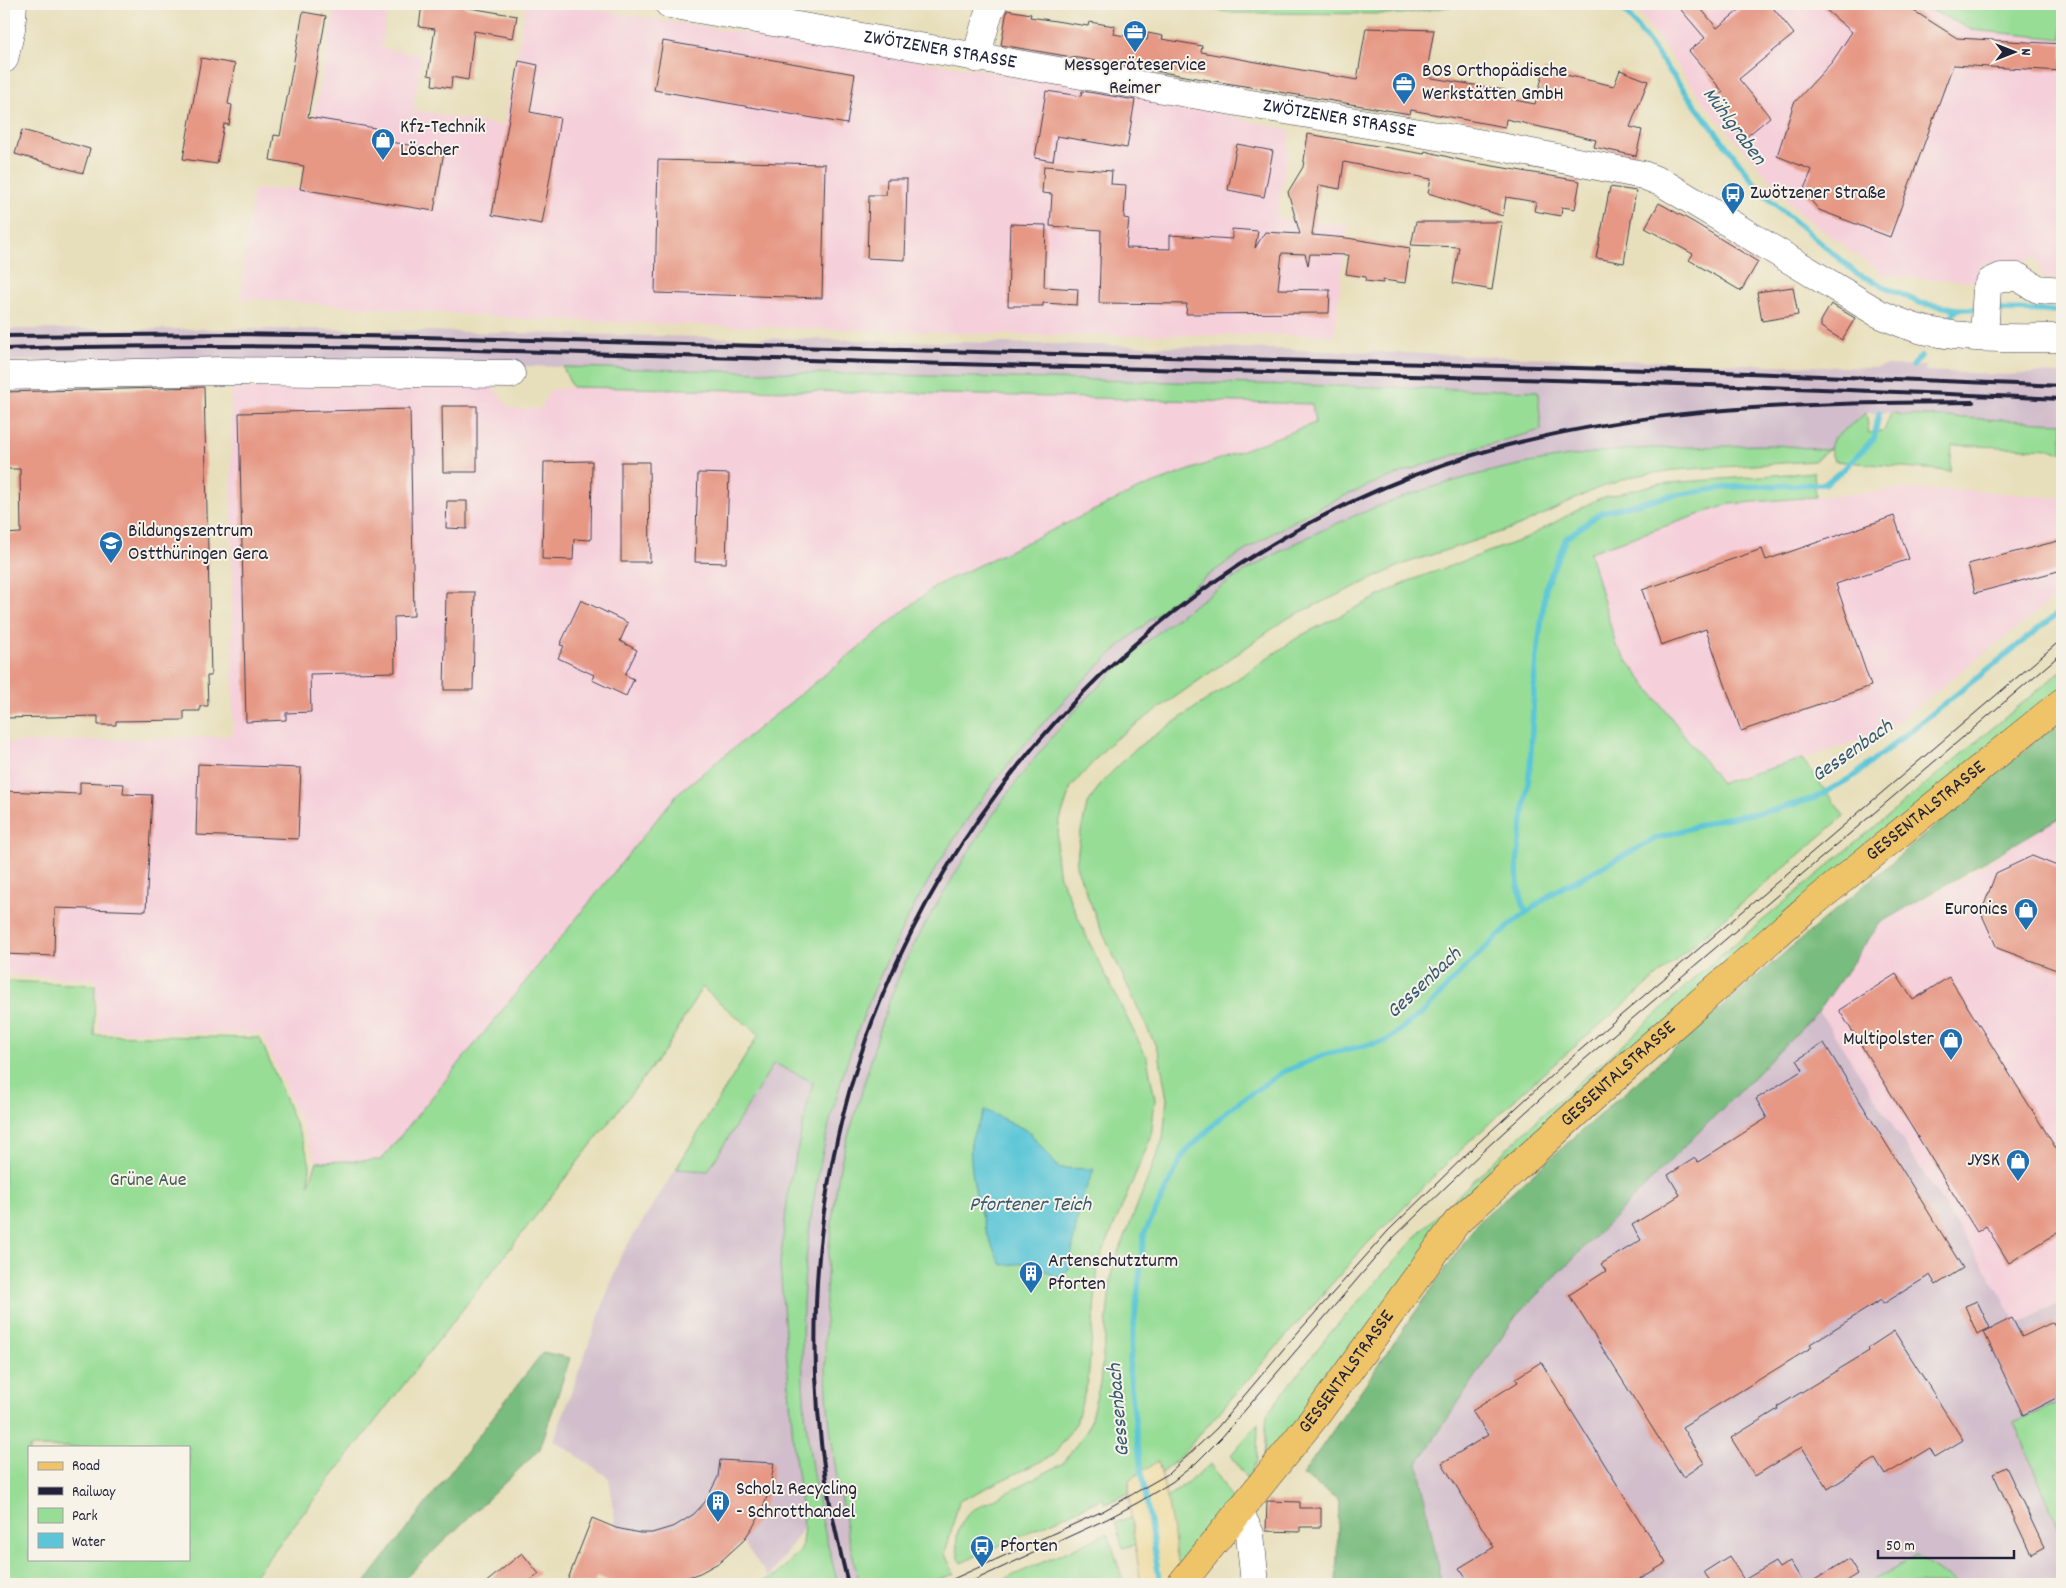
<svg xmlns="http://www.w3.org/2000/svg" width="2066" height="1588" font-family="Dekko,sans-serif">
<style>
.built{fill:#f5cfda}
.industrial{fill:#d1bdcb}
.green{fill:#97dd96;stroke:#5c8068;fill-rule:evenodd}
.forest{fill:#79bc7f;stroke:#4e6f5d}
.sand{fill:#eeda9e;stroke:#887e6c}
.water{fill:#5cc6d7;stroke:#3f7489}
.lines{fill:none;stroke-linecap:round;stroke-linejoin:round}
.stream{stroke:#5cc6d7;stroke-width:5.5}
.building{fill:#e69885}
.minor-casing{stroke:#403e4e;stroke-width:29}
.major-casing{stroke:#403e4e;stroke-width:29}
.minor{stroke:#fff;stroke-width:28}
.major{stroke:#efc469;stroke-width:28}
.tram{stroke:#22223b;stroke-width:1}
.rail{stroke:#22223b;stroke-width:4}
.labels{text-anchor:middle;dominant-baseline:central;stroke-width:4;stroke-linejoin:round;paint-order:stroke}
.street-label{font-size:20px;fill:#22223b;stroke:#f7f3e8}
.poi-label{font-size:20px;fill:#22223b;stroke:#f7f3e8;text-anchor:start}
.park-label{font-size:20px;fill:#455a56;stroke:#f7f3e8}
.water-label{font-size:21px;font-style:italic;fill:#365b72;stroke:#f7f3e8}
</style>
<rect width="100%" height="100%" fill="#f7f3e8"/>
<filter id="ink" filterUnits="userSpaceOnUse"><feTurbulence type="fractalNoise" baseFrequency=".02" numOctaves="2"/><feDisplacementMap in="SourceGraphic" scale="10" xChannelSelector="R" yChannelSelector="G"/><feConvolveMatrix kernelMatrix="1 2 1 2 8 2 1 2 1" color-interpolation-filters="sRGB"/></filter>
<filter id="wash" filterUnits="userSpaceOnUse"><feTurbulence type="fractalNoise" baseFrequency=".0096" numOctaves="4" result="noise"/><feDisplacementMap in="SourceGraphic" scale="20" xChannelSelector="R" yChannelSelector="G"/><feGaussianBlur stdDeviation="1.12" result="paint"/><feColorMatrix in="noise" values="0 0 0 0 0 0 0 0 0 0 0 0 0 0 0 0 0 1.4 0 .05"/><feComposite in="paint" operator="in"/></filter>
<g filter="url(#wash)">
<rect width="100%" height="100%" fill="#e7dfbb"/>
<!-- built -->
<g class="built">
<path d="M336 4H389L381 48 422 55 413 110 504 126 526 4H559L1157 98 1291 131 1277 218 1347 225 1335 335H1031L731 326 526 319 240 298 253 190 300 188Z"/>
<path d="M1633 4H1919L1972 30 2062 39V280L2043 278 2036 257 2006 265 1982 264 1978 282 1884 275 1798 212 1708 108Z"/>
<path d="M489 383 511 409H540L550 390 572 387 907 393 1312 404 1315 423 1139 489 935 586 678 793 381 1160 317 1162 262 1034 99 1031 95 979 4 975V743L233 736 231 389Z"/>
<path d="M1911 489 1969 490 2062 498V592L1883 733 1800 760 1721 783 1616 646 1589 552 1730 504Z"/>
<path d="M2062 816V1301L2018 1324 1819 1011 1880 923 1956 882Z"/>
</g>
<!-- industrial -->
<g class="industrial">
<path d="M4 329H326L1241 348 1876 368 1887 365 1925 366V371L2008 375 2037 373 2062 374V423L1905 415 1891 413H1867L1833 439 1830 449 1823 450 1775 445 1656 447 1558 458 1488 471 1359 515 1303 540 1233 580 1192 608 1151 639 1106 679 1064 722 1021 774 983 828 937 903 897 981 840 1166 830 1238 825 1295 824 1355 831 1447 849 1543 860 1584H838L827 1546 807 1436 803 1384 802 1332 804 1278 810 1222 822 1155 838 1093 857 1032 880 974 915 902 953 841 992 784 1028 740 1066 697 1122 643 1170 602 1224 564 1288 524 1349 494 1422 465 1462 452 1541 430 1538 391 521 366 197 360 4 361Z"/>
<path d="M1819 1011 1989 1275 2018 1324 2062 1302V1401L2014 1423 2062 1535V1579L2057 1584H1956L1916 1556 1867 1584H1443L1440 1578 1418 1463 1516 1316Z"/>
<path d="M774 1063 814 1082 789 1185 793 1441 804 1527 769 1578 743 1542 720 1562 700 1573 677 1583 668 1584 612 1583 596 1577 616 1528 609 1478 554 1440 621 1255 676 1169 708 1171Z"/>
</g>
<!-- green -->
<g class="green">
<path d="M1186 4H1467L1402 14 1233 13Z"/>
<path d="M1919 4H2062V39L1972 30Z"/>
<path d="M563 367 1538 391 1541 430C1453 454 1365 480 1285 526 982 702 788 1028 803 1382 806 1451 820 1518 838 1584H759L777 1575 801 1550 804 1527 793 1441 780 1265 789 1185 813 1082 774 1063 708 1171 676 1169 759 1034 734 1015 702 987 666 1049 248 1584H4V981L95 985 94 1035 260 1038 306 1150 310 1165 309 1184 317 1162 381 1160 678 793 935 586 1139 489 1315 423 1312 404 907 393 572 387ZM29 1447H189V1559H29Z"/>
<path d="M1866 413 1869 433 1884 431 1891 413 1905 415 2062 423V453L2053 449 1952 445 1950 471 1834 461 1830 449 1814 461 1675 470 1634 476 1596 489 1519 526 1404 564 1288 618 1111 742 1071 787 1059 823 1056 855 1058 872 1089 942 1147 1058 1155 1099 1151 1137 1098 1264 1088 1381 1076 1423 1054 1455 959 1501 945 1554 954 1574 924 1584H860C822 1443 815 1317 839 1172 844 1144 856 1115 863 1087 873 1053 882 1019 895 986 911 945 936 906 958 869 1010 783 1073 704 1150 639 1300 515 1497 448 1690 447 1717 447 1743 445 1770 445 1787 445 1805 448 1823 450L1830 449 1833 439Z"/>
<path d="M1814 472 1816 497 1730 504 1590 552 1616 646 1721 783 1802 759 1844 816 1538 1078 1450 1160 1366 1245 1179 1458 1161 1473 1158 1461 1129 1480V1493L1105 1504 1103 1498 961 1563C953 1542 956 1527 971 1511L1062 1464 1088 1429 1100 1383 1112 1270 1163 1139 1167 1099 1159 1053 1099 925 1076 866 1080 836 1087 805 1102 782 1135 749 1300 636 1409 581 1524 539 1598 499 1656 484Z"/>
<path d="M2062 670V691L1523 1150 1263 1469 1267 1414 1330 1333 1426 1226 1555 1103 1627 1041 1701 972Z"/>
<path d="M2062 1401V1535L2014 1423Z"/>
<path d="M1258 1423 1257 1460 1247 1479 1231 1455Z"/>
<path d="M1211 1464 1232 1499 1178 1566 1167 1498Z"/>
<path d="M1131 1517 1135 1545 1123 1548 1115 1523Z"/>
<path d="M1108 1533 1124 1584H994Z"/>
<path d="M1916 1556 1956 1584H1867Z"/>
</g>
<!-- forest -->
<g class="forest">
<path d="M2062 719V816L1880 923 1819 1011 1516 1316 1418 1463 1440 1578 1443 1584H1336L1339 1500 1302 1475 1478 1222 1756 977Z"/>
<path d="M543 1352 570 1358 540 1449 399 1584H364Z"/>
</g>
<!-- sand -->
<path class="sand" d="M1158 1461 1167 1498 1182 1584H1141L1131 1517 1129 1480Z"/>
<!-- water -->
<path class="water" d="M985 1110 1028 1131 1059 1168 1094 1169 1080 1203 1069 1269 1059 1278 1030 1263 1002 1265C984 1237 968 1175 971 1142 973 1132 981 1119 985 1110Z"/>
<g class="lines">
<!-- stream -->
<g class="stream">
<path d="M1620 4 1683 89 1763 194 1856 273 1920 303 1958 309H1980"/>
<path d="M1994 310 2062 311"/>
<path d="M1950 318 1958 309"/>
<path d="M1913 366 1921 356"/>
<path d="M1526 913 1518 886 1517 863 1530 768 1535 670 1546 586 1566 538 1602 512 1669 496 1730 487 1825 484 1845 468 1874 439 1879 413"/>
<path d="M1160 1584 1140 1462 1129 1370 1144 1234 1183 1155 1229 1109 1281 1073 1326 1054 1386 1041 1426 1010 1462 970 1511 924 1554 892 1657 838 1717 820 1774 810 1815 798 1854 776 2062 610"/>
</g>
</g>
<g id="blocks">
<!-- building -->
<g class="building">
<path d="M422 4H465L464 7 517 16 513 38 474 31 468 80 452 77 451 88 432 85 433 76 428 75 435 29 419 27Z"/>
<path d="M1676 4H1697L1717 28 1747 4H1770L1794 34 1739 79 1770 117 1745 138 1714 99 1723 92 1689 51 1705 38Z"/>
<path d="M1819 4H1903L1957 38 2062 44V71L1953 65 1890 237 1819 210 1803 191 1812 170 1777 156 1794 103 1832 62 1852 32Z"/>
<path d="M1007 10 1031 14 1030 17 1088 26 1089 22 1115 26 1114 34 1147 40 1148 33 1163 36 1162 39 1202 46 1201 52 1357 80 1366 28 1434 30 1426 77 1505 90 1504 98 1535 104 1544 70 1614 86 1620 70 1648 81 1630 127 1642 130 1636 156 1594 147 1596 140 1506 119 1505 127 1411 110 1410 114 1001 45Z"/>
<path d="M303 12 326 16 308 117 375 128 373 139 444 151 434 211 300 189 304 166 270 160 274 135 280 136Z"/>
<path d="M663 41 855 74 847 124 654 90Z"/>
<path d="M201 58 235 64 228 104 232 105 229 125 224 124 217 164 183 159Z"/>
<path d="M519 61 538 65 530 112 560 118 542 224 492 215Z"/>
<path d="M1046 91 1081 96 1082 91 1135 100 1127 148 1057 136 1053 161 1035 158Z"/>
<path d="M22 130 90 149 83 173 15 154Z"/>
<path d="M1308 134 1424 154 1425 151 1464 161 1580 181 1575 209 1562 207 1561 216 1534 211 1536 202 1506 197 1503 216 1428 193 1431 179 1344 162 1340 189 1319 185 1312 235 1347 238 1410 248 1405 283 1383 280V283L1365 281 1366 277 1346 274 1349 255 1310 254 1308 265 1305 254 1282 253 1278 289 1330 290 1329 313 1186 314 1187 304 1099 303 1101 230 1050 226 1052 194 1042 193 1044 166 1112 171 1111 184 1126 185 1124 218 1129 219 1126 248 1170 249V235L1232 239V229L1258 231 1255 248 1265 232 1300 234 1288 192 1303 167Z"/>
<path d="M1237 144 1273 151 1264 197 1228 190Z"/>
<path d="M658 160 825 164 822 298 655 293Z"/>
<path d="M887 179H907L905 260 867 258 869 195H886Z"/>
<path d="M1610 187 1636 191 1624 263 1596 258Z"/>
<path d="M1659 203 1695 223 1758 262 1741 291 1689 260 1693 254 1645 228Z"/>
<path d="M1416 222H1502L1492 290 1453 283 1459 247 1411 245Z"/>
<path d="M1010 224 1046 225 1044 287 1078 289 1077 305 1043 303V306H1008Z"/>
<path d="M1793 287 1798 315 1762 321 1757 292Z"/>
<path d="M1831 304 1855 318 1842 340 1821 327V321Z"/>
<path d="M204 387 211 676H207L208 706H200V711H184V720L116 721V725H98V716L4 718V534L21 533 20 469H4V392Z"/>
<path d="M442 406H477V472H443Z"/>
<path d="M410 409 414 616 394 617 395 672 310 674 311 712 286 713V720L246 722 239 413Z"/>
<path d="M592 461 591 540 574 539 573 560 542 559 544 462Z"/>
<path d="M621 462H649L650 562H621Z"/>
<path d="M698 473 729 474 726 563 695 562Z"/>
<path d="M447 501H467V529L446 528Z"/>
<path d="M1894 516 1909 559 1836 584 1871 686 1741 731 1706 629 1661 645 1642 590 1762 549 1766 560Z"/>
<path d="M2062 540V570L1975 593 1968 564Z"/>
<path d="M446 592H475L473 690H444Z"/>
<path d="M581 600 628 623 620 641 637 650 625 675 634 679 626 696 592 680 594 675 558 658 564 646 560 645Z"/>
<path d="M198 764 301 768 298 839 196 835Z"/>
<path d="M80 782 124 784 123 794 152 795 146 911 55 908 54 956 4 954V791L80 794Z"/>
<path d="M2032 856 2062 868V972L1997 948 1981 913 1996 873Z"/>
<path d="M1896 974 1913 1000 1949 977 2062 1158V1230L2009 1263 1986 1226 1977 1232 1839 1010Z"/>
<path d="M1824 1043 1963 1268 1936 1285 1930 1275 1883 1304 1881 1300 1810 1344 1812 1347 1682 1427 1704 1463 1683 1477 1569 1295 1606 1271 1601 1264 1641 1240 1632 1225 1680 1195 1668 1175 1695 1158 1698 1162 1767 1118 1756 1099 1803 1070 1797 1060Z"/>
<path d="M1977 1301 1990 1328 1977 1334 1965 1306Z"/>
<path d="M2012 1318 2022 1337 2053 1322 2062 1342V1395L2023 1415 1984 1332Z"/>
<path d="M1894 1331 1963 1440 1935 1457 1930 1448 1885 1475 1875 1459 1828 1489 1802 1447 1755 1476 1731 1438 1778 1409 1777 1407 1869 1351 1868 1348Z"/>
<path d="M1541 1362 1666 1563 1631 1584H1470L1459 1568 1494 1547 1442 1463 1488 1435 1472 1411 1518 1382 1516 1378Z"/>
<path d="M720 1460 774 1463 770 1488 763 1508 754 1525 743 1541 720 1562 700 1573 668 1584H617L596 1577 594 1584H566L592 1518 616 1528 640 1533H652L675 1526 694 1514 705 1502 718 1477Z"/>
<path d="M2006 1467 2044 1547 2031 1554 1993 1473Z"/>
<path d="M1267 1501 1300 1502V1508H1321V1527H1300V1532L1266 1531Z"/>
<path d="M522 1553 539 1574 526 1584H484Z"/>
<path d="M1729 1556 1744 1580 1775 1562 1779 1568 1790 1561 1804 1584H1712L1704 1572Z"/>
<path d="M1849 1559 1858 1574 1842 1584H1808Z"/>
</g>
</g>
</g>
<g filter="url(#ink)">
<use href="#blocks" fill-opacity="0" stroke="#403e4e" stroke-width="1"/>
<g class="lines">
<!-- minor casing -->
<g class="minor-casing">
<g id="minor">
<path id="s1" d="M669 4 1501 147 1643 175 1663 183 1878 313C1894 320 1911 328 1928 331 1972 340 2018 338 2062 338"/>
<path d="M976 58 989 11 993 4"/>
<path d="M4 59 11 29 13 4"/>
<path d="M1984 337 1987 288 1990 282 2001 277H2018L2038 289 2062 291"/>
<path d="M4 376 223 371 511 374"/>
<path d="M1239 1511 1250 1534 1255 1584"/>
</g>
</g>
<!-- major casing -->
<g class="major-casing">
<g id="major">
<path id="s2" d="M1181 1584 1318 1413 1457 1222 1631 1063 1807 908 2062 702"/>
</g>
</g>
<!-- minor -->
<use href="#minor" class="minor"/>
<!-- major -->
<use href="#major" class="major"/>
<!-- tram -->
<g class="tram">
<path d="M942 1584 1103 1511 1168 1474 1217 1428 1291 1340 1388 1231 1478 1143 1565 1063 2062 639"/>
<path d="M966 1584 1107 1519 1139 1502 1172 1482 1196 1463 1222 1437 1390 1241 1482 1152 1572 1070 2062 653"/>
</g>
<!-- rail -->
<g class="rail">
<path d="M4 336 239 334 422 337 1723 372 2062 386"/>
<path d="M4 349C293 340 583 354 873 362 1269 372 1666 381 2062 399"/>
<path d="M848 1584C840 1550 831 1515 826 1480 817 1423 814 1363 816 1305 828 925 1087 587 1445 464 1615 406 1796 403 1973 402"/>
</g>
</g>
</g>
<!-- icons -->
<defs>
<g id="office-pin" transform="scale(1.25)"><path d="M0 17L-7.5 6A9.5 9.5 0 1 1 7.5 6Z" fill="#1f6fb2" stroke="#f7f3e8"/><path d="M-6-3h4V-5.5h4V-3h4V5H-6ZM-1-4.5V-3h2v-1.5ZM-6 0V1H6V0Z" fill="#fff"/></g>
<g id="shop-pin" transform="scale(1.25)"><path d="M0 17L-7.5 6A9.5 9.5 0 1 1 7.5 6Z" fill="#1f6fb2" stroke="#f7f3e8"/><path d="M-5-2.5h2.3a2.7 3.5 0 0 1 5.4 0H5L5.5 6h-11ZM-1.5-2.5h3a1.5 2.3 0 0 0-3 0Z" fill="#fff"/></g>
<g id="bus-pin" transform="scale(1.25)"><path d="M0 17L-7.5 6A9.5 9.5 0 1 1 7.5 6Z" fill="#1f6fb2" stroke="#f7f3e8"/><path d="M-5-6H5V4H4V6H2V4H-2V6H-4V4H-5ZM-3.5-4V0h7V-4ZM-3.5 1.2v1.5H-2V1.2ZM2 1.2v1.5H3.5V1.2Z" fill="#fff"/></g>
<g id="school-pin" transform="scale(1.25)"><path d="M0 17L-7.5 6A9.5 9.5 0 1 1 7.5 6Z" fill="#1f6fb2" stroke="#f7f3e8"/><path d="M0-5L7-2L0 1L-7-2ZM-4 1L0 2.5L4 1V4Q0 6-4 4Z" fill="#fff"/></g>
<g id="building-pin" transform="scale(1.25)"><path d="M0 17L-7.5 6A9.5 9.5 0 1 1 7.5 6Z" fill="#1f6fb2" stroke="#f7f3e8"/><path d="M-4-6H4V6H1V3H-1V6H-4ZM-2.5-4.3h1.7v1.8h-1.7ZM.8-4.3h1.7v1.8H.8ZM-2.5-1h1.7V.8h-1.7ZM.8-1h1.7V.8H.8Z" fill="#fff"/></g>
</defs>
<g fill-rule="evenodd">
<use href="#office-pin" x="1135" y="32"/>
<use href="#office-pin" x="1404" y="84"/>
<use href="#shop-pin" x="383" y="140"/>
<use href="#bus-pin" x="1733" y="194"/>
<use href="#school-pin" x="111" y="543"/>
<use href="#shop-pin" x="2026" y="910"/>
<use href="#shop-pin" x="1951" y="1040"/>
<use href="#shop-pin" x="2018" y="1161"/>
<use href="#building-pin" x="1031" y="1273"/>
<use href="#building-pin" x="718" y="1502"/>
<use href="#bus-pin" x="982" y="1547"/>
</g>
<g class="labels">
<!-- street labels -->
<g class="street-label">
<text stroke="none"><textPath href="#s1" startOffset="275">ZWÖTZENER STRASSE</textPath></text>
<text stroke="none"><textPath href="#s1" startOffset="680">ZWÖTZENER STRASSE</textPath></text>
<text stroke="none"><textPath href="#s2" startOffset="1079">GESSENTALSTRASSE</textPath></text>
<text stroke="none"><textPath href="#s2" startOffset="674">GESSENTALSTRASSE</textPath></text>
<text stroke="none"><textPath href="#s2" startOffset="269">GESSENTALSTRASSE</textPath></text>
</g>
<!-- poi labels -->
<g class="poi-label">
<text x="1135" y="66" text-anchor="middle">Messgeräteservice<tspan x="1135" dy="23">Reimer</tspan></text>
<text x="1422" y="72">BOS Orthopädische<tspan x="1422" dy="23">Werkstätten GmbH</tspan></text>
<text x="400" y="128">Kfz-Technik<tspan x="400" dy="23">Löscher</tspan></text>
<text x="1750" y="194">Zwötzener Straße</text>
<text x="128" y="532">Bildungszentrum<tspan x="128" dy="23">Ostthüringen Gera</tspan></text>
<text x="2008" y="910" text-anchor="end">Euronics</text>
<text x="1934" y="1040" text-anchor="end">Multipolster</text>
<text x="2000" y="1161" text-anchor="end">JYSK</text>
<text x="1048" y="1262">Artenschutzturm<tspan x="1048" dy="23">Pforten</tspan></text>
<text x="736" y="1490">Scholz Recycling<tspan x="736" dy="23">- Schrotthandel</tspan></text>
<text x="1000" y="1547">Pforten</text>
</g>
<!-- park labels -->
<g class="park-label">
<text x="148" y="1181">Grüne Aue</text>
</g>
<!-- water labels -->
<g class="water-label">
<text transform="translate(1733 127) rotate(53)">Mühlgraben</text>
<text transform="translate(1853 752) rotate(-35)">Gessenbach</text>
<text transform="translate(1425 984) rotate(-43)">Gessenbach</text>
<text x="1030" y="1206">Pfortener Teich</text>
<text transform="translate(1120 1410) rotate(-95)">Gessenbach</text>
</g>
</g>
<!-- margin -->
<rect width="2066" height="1588" fill="none" stroke="#f7f3e8" stroke-width="20"/>
<!-- legend -->
<rect x="28" y="1446" width="162" height="115" fill="#f7f3e8" stroke="#a29fa3"/>
<rect x="38" y="1462" width="25" height="8" fill="#efc469" stroke="#a29fa3"/>
<text x="72" y="1470" font-size="15" fill="#22223b">Road</text>
<rect x="38" y="1487" width="25" height="8" fill="#22223b" stroke="#a29fa3"/>
<text x="72" y="1496" font-size="15" fill="#22223b">Railway</text>
<rect x="38" y="1508" width="25" height="15" fill="#97dd96" stroke="#a29fa3"/>
<text x="72" y="1520" font-size="15" fill="#22223b">Park</text>
<rect x="38" y="1533" width="25" height="15" fill="#5cc6d7" stroke="#a29fa3"/>
<text x="72" y="1546" font-size="15" fill="#22223b">Water</text>
<!-- north arrow -->
<g transform="translate(2014 52) rotate(90)" stroke="#f7f3e8" stroke-width="4" paint-order="stroke">
<path d="M0-4L9 19L0 12L-9 19Z" fill="#22223b"/>
<text y="-8" font-size="14" font-weight="bold" text-anchor="middle" fill="#22223b">N</text>
</g>
<!-- scale -->
<path d="M1878 1550v8h136v-8" fill="none" stroke="#22223b" stroke-width="2.5"/>
<text x="1886" y="1550" font-size="15" fill="#22223b" stroke="#f7f3e8" stroke-width="4" paint-order="stroke">50 m</text>
</svg>
